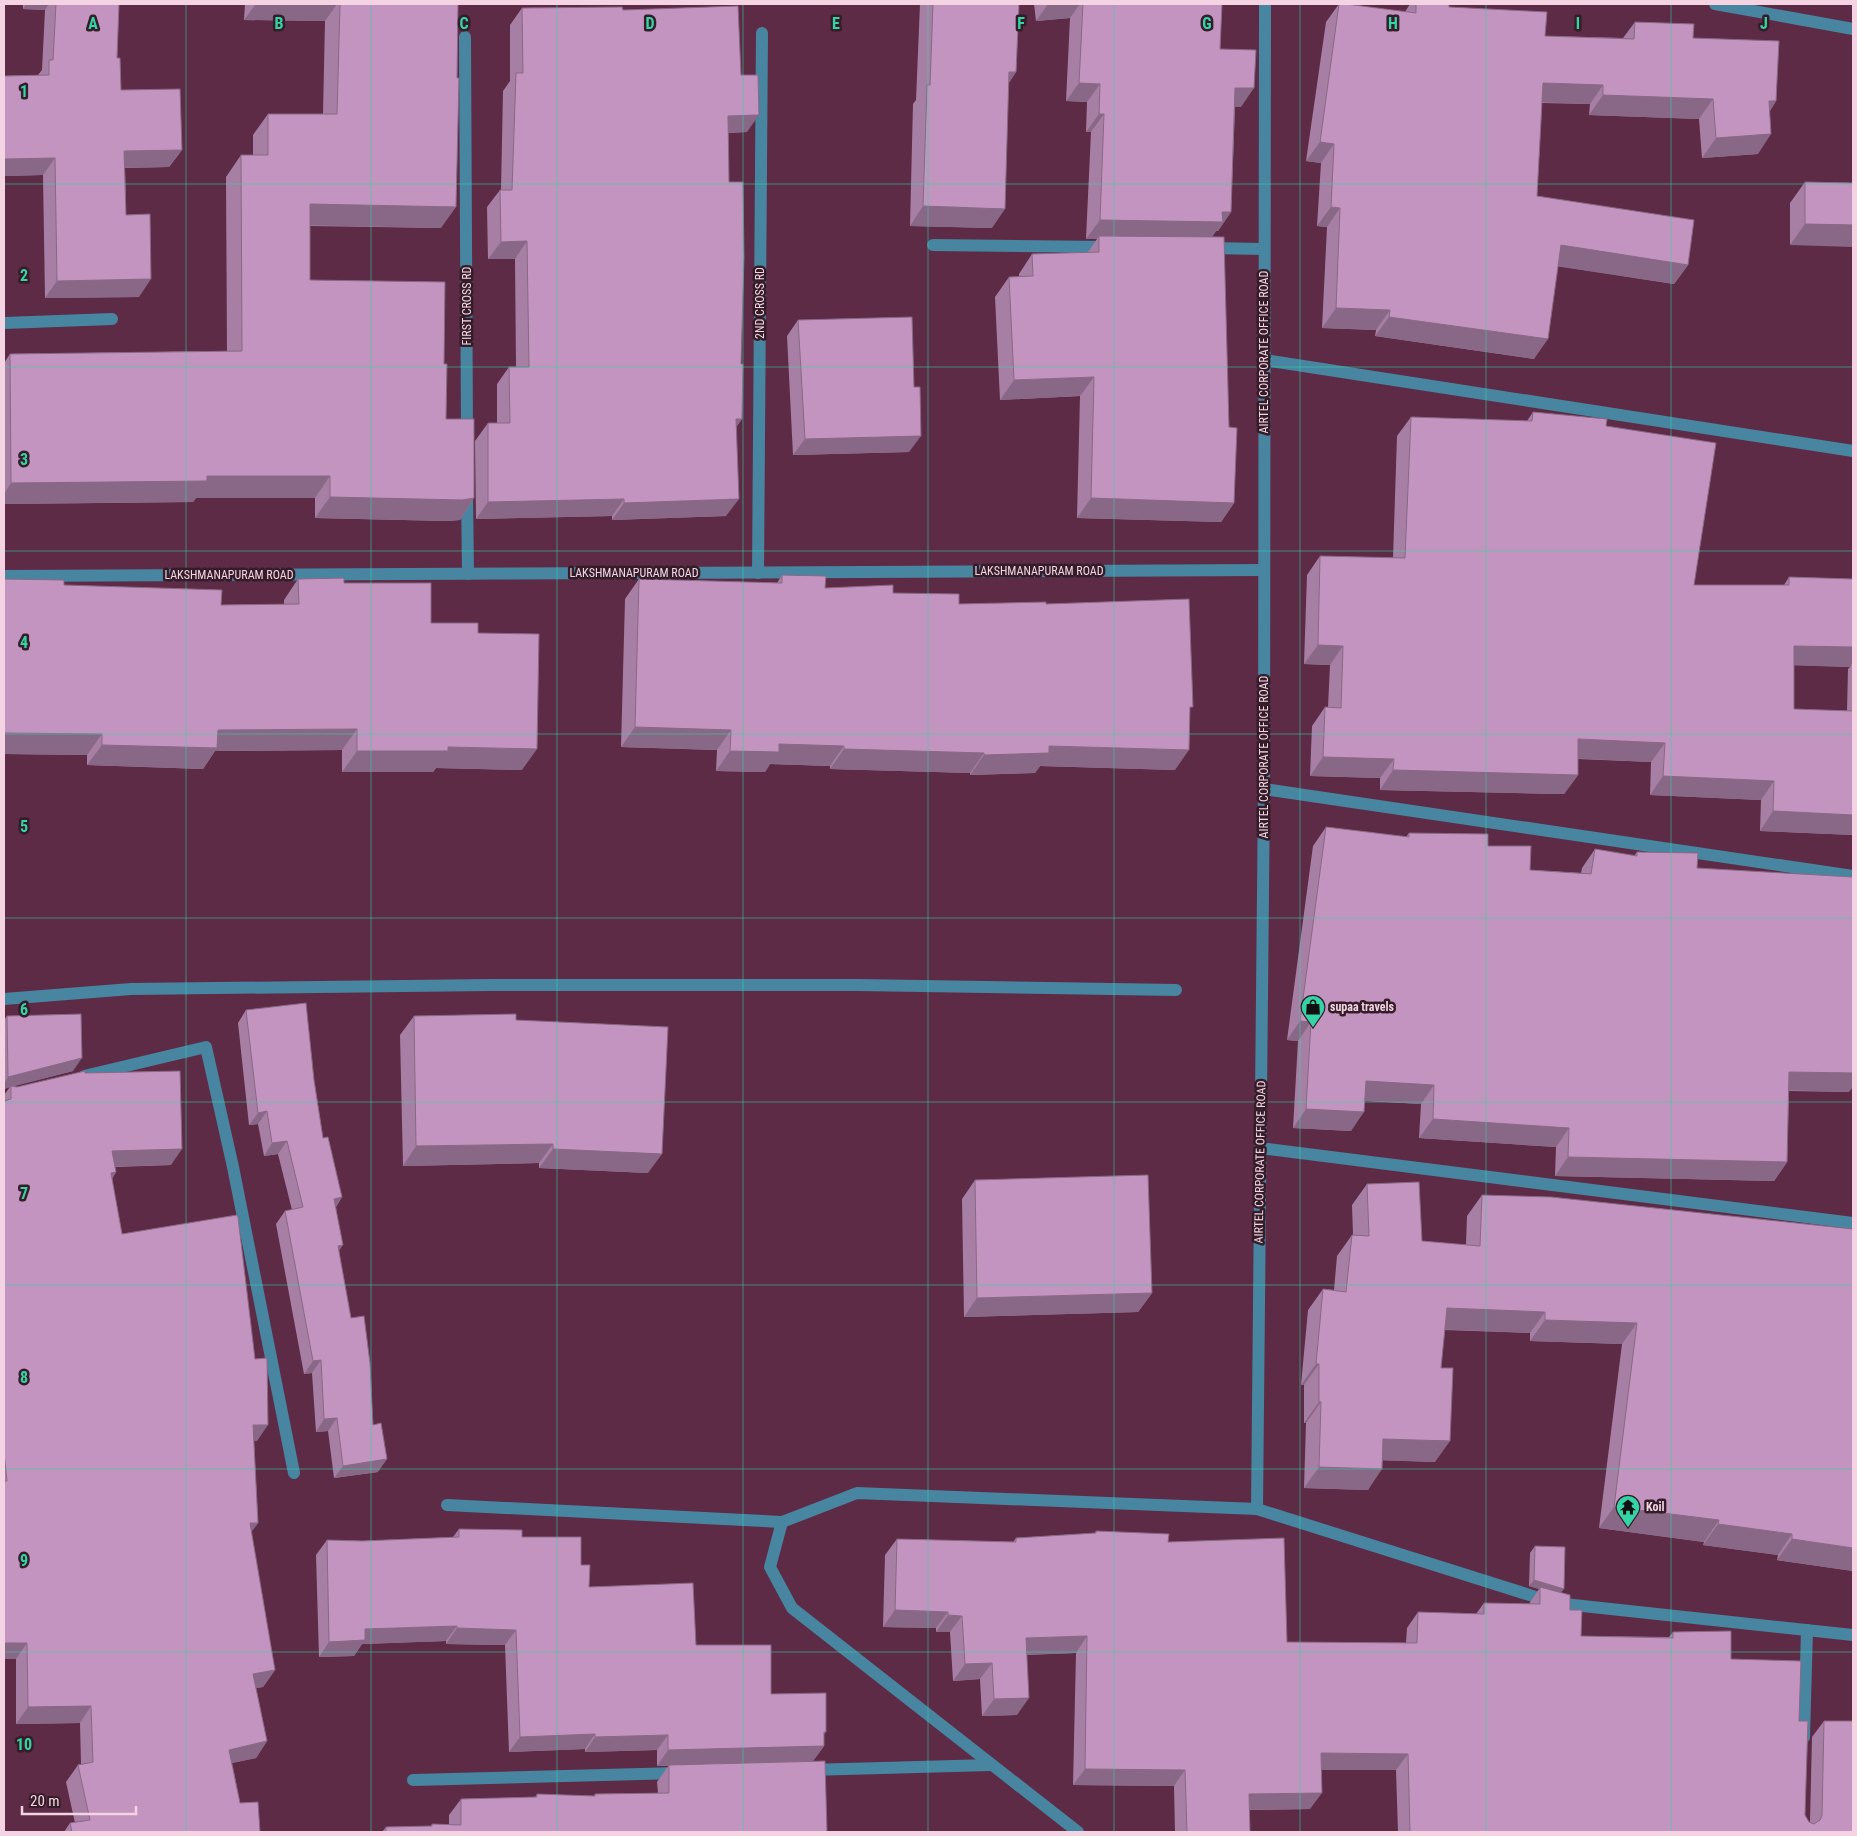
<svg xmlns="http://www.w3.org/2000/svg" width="1857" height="1836" font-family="'Roboto Condensed',sans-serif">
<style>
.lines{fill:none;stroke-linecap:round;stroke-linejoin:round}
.minor{stroke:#4885a0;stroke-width:12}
.wall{fill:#a87fa4;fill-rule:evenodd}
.shaded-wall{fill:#886886}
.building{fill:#c394bf;stroke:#886886}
.grid{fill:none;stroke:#35d4a7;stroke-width:1;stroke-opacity:0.55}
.labels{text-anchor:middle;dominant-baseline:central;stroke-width:5;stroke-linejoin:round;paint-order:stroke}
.street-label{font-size:12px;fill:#f4d4e3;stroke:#341d29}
.poi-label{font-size:12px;font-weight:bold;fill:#f4d4e3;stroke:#341d29;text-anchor:start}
.grid-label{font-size:16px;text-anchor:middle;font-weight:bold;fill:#35d4a7;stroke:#341d29;stroke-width:5;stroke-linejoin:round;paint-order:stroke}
</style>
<rect width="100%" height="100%" fill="#5d2b45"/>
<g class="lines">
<!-- minor -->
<g class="minor">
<path d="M1715 4 1853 29"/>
<path d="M465 37 467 435"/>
<path d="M933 245 1107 247"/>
<path d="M1207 248 1264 249"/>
<path d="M4 323 112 319"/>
<path d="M1264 360 1853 451"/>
<path d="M467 492 468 574"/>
<path d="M758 573 762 33"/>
<path d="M4 576 1264 570"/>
<path d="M1264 789 1853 876"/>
<path d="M4 999 131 989 491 985H857L1176 990"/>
<path d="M84 1076 206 1047 233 1167 294 1473"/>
<path d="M1260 1148 1853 1223"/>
<path d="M447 1505 782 1522"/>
<path d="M1257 1509 1264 789 1265 4"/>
<path d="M1804 1737 1807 1630"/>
<path d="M809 1770 991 1765"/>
<path d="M413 1780 679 1773"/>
<path d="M1078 1832 792 1608 770 1567 782 1522 857 1493 1257 1509 1555 1603 1853 1635"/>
</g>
</g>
<!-- wall -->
<g class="wall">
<path d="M23 4H119L117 58 121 90 182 150 169 167 125 168 126 215 139 297 45 298 43 175 4 176V76L38 75 42 70 45 10 23 9Z"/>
<path d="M245 4H458L441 228 310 226V280L444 364 446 419 474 498 460 520 447 521 315 518V498H196L193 502 4 504V363L10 354 227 351 226 177 241 155H253V135L268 114H323L325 21 244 20Z"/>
<path d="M920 4H1019L1016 72 1008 84 992 228 910 226 913 104 916 100Z"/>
<path d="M1034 4H1222L1220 49 1241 107H1235L1231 212 1218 231H1216L1212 237 1229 427 1234 503 1221 522 1077 518 1080 396 1000 400 995 297 1009 277H1019V274L1032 254 1088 252 1097 239H1086L1091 132H1086L1087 102 1066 101 1070 18 1036 21Z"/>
<path d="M1339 4H1346L1405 12 1410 4H1449V7L1545 36 1623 38 1635 22 1693 38 1776 101 1770 111 1758 154 1702 158 1699 119 1589 115 1590 104 1542 103 1537 196 1688 265 1674 284 1558 266 1534 359 1375 336 1376 330 1322 328 1327 227 1317 226 1321 163 1306 161 1326 22Z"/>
<path d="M522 8 623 10 741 75 747 132 728 133 729 182 741 364 742 419 736 427 726 516 612 520V516L476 519 475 441 488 423H497V384L509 367H516L515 259H488L487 207 500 190H501L503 91 510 81V25Z"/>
<path d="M1805 182 1853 183 1790 245V203Z"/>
<path d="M798 320 909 452 793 455 787 336Z"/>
<path d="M1533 412 1606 426 1694 585H1784L1789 577 1853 579V835L1760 831 1761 800 1650 795 1651 762 1578 759V775L1564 794 1380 790V778L1310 776 1312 726 1325 707H1328L1330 665 1304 664 1307 575 1320 556 1393 558 1397 436 1411 417 1527 421ZM1794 665 1850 667 1848 669 1847 711 1794 709Z"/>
<path d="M782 575 825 588 893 593 959 604H1046L1190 711 1175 770 1040 766 1035 773 970 775V773L830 769V766L770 764 765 772 716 771 717 750 621 747 625 599 639 579 777 583Z"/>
<path d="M4 579 221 605 284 604V600L298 579 344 583 431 623 478 633 522 770 436 768 433 772H342V750L215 751 203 769 87 765V755L4 754Z"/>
<path d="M1326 827 1406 837 1409 833 1488 846 1530 870 1581 873 1582 868 1595 849 1634 856 1637 852 1697 868 1849 1092 1789 1091 1787 1162 1774 1181 1555 1176 1556 1147 1419 1138 1421 1104 1365 1101 1351 1131 1293 1128 1298 1041 1287 1040 1313 846Z"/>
<path d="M246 1010 314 1080 323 1138 342 1197 336 1207 339 1252 351 1318 373 1425 378 1472 334 1478 328 1431 316 1432 312 1373 304 1374 276 1224 285 1211 292 1210 278 1154 264 1156 258 1124 249 1125 238 1023Z"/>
<path d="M7 1016 73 1071 13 1086 17 1087 85 1073 171 1165 115 1167 116 1172 112 1179 122 1234 257 1441H254L258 1523 251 1532 275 1670 263 1687 256 1688 267 1741 256 1758 232 1763 240 1803 260 1832H64L70 1823H75L66 1782 78 1765 81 1764 80 1723 16 1724V1659H4V1095L10 1087 4 1089V1020Z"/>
<path d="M414 1016 516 1020 648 1173 539 1168V1163L403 1166 400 1035Z"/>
<path d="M975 1180 1152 1293 1138 1312 964 1317 962 1199Z"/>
<path d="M1367 1184 1422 1241 1466 1245 1467 1216 1482 1195 1853 1229V1571L1777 1560 1778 1555 1703 1545 1704 1542 1599 1528 1622 1344 1530 1341V1333L1444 1330 1441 1368 1435 1462 1383 1460 1368 1490 1304 1488 1306 1423H1304V1385H1301L1308 1310 1323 1289 1334 1290 1337 1256 1352 1235H1353L1352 1205Z"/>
<path d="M459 1529 522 1537 581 1565 589 1587 696 1645 771 1694 824 1736V1746L813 1761 657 1766V1750L585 1752V1749L509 1752 505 1645 446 1644V1641L362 1644 354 1656 319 1657 316 1555 327 1540 362 1541 453 1537Z"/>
<path d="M1096 1531 1168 1542 1287 1642 1406 1643 1407 1628 1418 1612 1476 1614 1484 1603 1529 1604 1539 1589 1529 1586 1530 1553 1535 1546 1561 1592 1581 1636 1669 1637 1673 1632 1731 1659 1799 1721 1805 1815 1809 1822H1810L1812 1737 1824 1721 1853 1832H1398L1396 1770H1321L1310 1809 1250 1810V1832H1175L1174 1786 1073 1785 1076 1653 1027 1655 1017 1715 982 1716 980 1679 953 1681 950 1632H936V1628L883 1627 885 1555 897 1539 1013 1542 1016 1538 1095 1533Z"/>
<path d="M669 1765 827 1832H382L386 1827 431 1826 432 1824H449V1815L461 1799 535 1797 537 1794 594 1796 595 1794 658 1793 657 1782Z"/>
</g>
<!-- shaded-wall -->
<g class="shaded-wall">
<path d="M26 4H49L45 10 23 9Z"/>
<path d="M256 4H337L325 21 244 20Z"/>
<path d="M1048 4H1080L1070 18 1036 21Z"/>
<path d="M1009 72H1016L1003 92Z"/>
<path d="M1079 83 1100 84 1087 102 1066 101Z"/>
<path d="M1543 83 1603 85 1590 104 1529 102Z"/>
<path d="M1235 88H1254L1241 107H1222Z"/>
<path d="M1603 95 1713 99 1699 119 1589 115Z"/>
<path d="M1769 101H1776L1763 121Z"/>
<path d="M1099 114H1104L1091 132H1086Z"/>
<path d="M759 115 747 132 716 133 728 116Z"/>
<path d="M1771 134 1758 154 1702 158 1716 138Z"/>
<path d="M1320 142 1334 144 1321 163 1306 161Z"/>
<path d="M182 150 169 167 112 168 124 151Z"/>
<path d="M55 158 43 175 4 176V159Z"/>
<path d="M310 204 456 207 441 228 295 225Z"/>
<path d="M923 206 1005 209 992 228 910 226Z"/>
<path d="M1331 207 1340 208 1327 227 1317 226Z"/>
<path d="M1222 212H1231L1218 231H1216L1210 240 1099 236 1097 239H1086L1100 220Z"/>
<path d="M1805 224 1853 225V247L1790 245Z"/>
<path d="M527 241 515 259H488L501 242Z"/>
<path d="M1561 245 1688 265 1674 284 1548 265Z"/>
<path d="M151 279 139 297 45 298 57 281Z"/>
<path d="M1336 308 1390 310 1376 330 1322 328Z"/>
<path d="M1389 317 1548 339 1534 359 1375 336Z"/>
<path d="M1094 377 1080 396 1000 400 1014 380Z"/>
<path d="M736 419H742L729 437Z"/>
<path d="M921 436 909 452 793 455 805 439Z"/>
<path d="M207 476H330L315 498H196L193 502 4 504V494L11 483Z"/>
<path d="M330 497 474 498 460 520 447 521 315 518Z"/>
<path d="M1091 498 1234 503 1221 522 1077 518Z"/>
<path d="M624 499 612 516 476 519 488 502Z"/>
<path d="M739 499 726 516 612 520 624 503Z"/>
<path d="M1318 645 1343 646 1330 665 1304 664Z"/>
<path d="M1794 646 1853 647V662L1850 667 1781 665Z"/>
<path d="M635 727 731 730 717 750 621 747Z"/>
<path d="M357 729 342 750 215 751 203 769 87 765 102 745 218 730Z"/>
<path d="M4 733 102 734 87 755 4 754Z"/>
<path d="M1578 739 1665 743 1651 762 1565 758Z"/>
<path d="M779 744 844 746 830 766 770 764 765 772 716 771 730 751Z"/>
<path d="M1049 746 1189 750 1175 770 1040 766 1035 773 970 775 984 755Z"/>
<path d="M448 747 537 749 522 770 436 768 433 772H342L357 751Z"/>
<path d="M844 749 984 753 970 773 830 769Z"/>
<path d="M1323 757 1394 759 1380 778 1310 776Z"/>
<path d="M1393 770 1578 775 1564 794 1380 790Z"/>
<path d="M1663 776 1774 781 1761 800 1650 795Z"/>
<path d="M1773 811 1853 815V835L1760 831Z"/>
<path d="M1300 1021 1311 1022 1298 1041 1287 1040Z"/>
<path d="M82 1058 73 1071 11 1087V1086L10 1087 4 1089V1083L8 1077Z"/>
<path d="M1789 1072 1853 1073V1087L1849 1092 1776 1090Z"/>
<path d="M1366 1081 1434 1085 1421 1104 1353 1100Z"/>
<path d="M1306 1109 1364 1112 1351 1131 1293 1128Z"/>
<path d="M267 1111 258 1124 249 1125 258 1113Z"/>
<path d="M1433 1119 1569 1128 1556 1147 1419 1138Z"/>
<path d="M287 1141 278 1154 264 1156 272 1143Z"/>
<path d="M553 1144 539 1163 403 1166 416 1146Z"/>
<path d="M182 1149 171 1165 100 1167 112 1151Z"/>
<path d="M553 1149 662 1154 648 1173 539 1168Z"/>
<path d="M1568 1157 1787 1162 1774 1181 1555 1176Z"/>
<path d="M116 1172 105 1189 111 1173Z"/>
<path d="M342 1197 334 1210V1199Z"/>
<path d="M343 1245 334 1258 338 1246Z"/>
<path d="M1152 1293 1138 1312 964 1317 977 1298Z"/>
<path d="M1447 1308 1545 1312 1530 1333 1432 1329Z"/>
<path d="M1545 1320 1637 1323 1622 1344 1530 1341Z"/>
<path d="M321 1360 312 1373 304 1374 313 1361Z"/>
<path d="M1316 1364H1319L1304 1385H1301Z"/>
<path d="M1319 1402H1321L1306 1423H1304Z"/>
<path d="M337 1418 328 1431 316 1432 324 1419Z"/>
<path d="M253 1425H268L257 1441H242Z"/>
<path d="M1383 1439 1450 1441 1435 1462 1368 1460Z"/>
<path d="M387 1459 378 1472 334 1478 343 1466Z"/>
<path d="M1319 1467 1382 1469 1368 1490 1304 1488Z"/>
<path d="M1614 1507 1719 1520 1704 1542 1599 1528Z"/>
<path d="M250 1523H258L246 1539Z"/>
<path d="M1718 1524 1792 1534 1778 1555 1703 1545Z"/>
<path d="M1792 1539 1853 1548V1571L1777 1560Z"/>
<path d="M1534 1580 1564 1589 1559 1595 1540 1587 1539 1589 1529 1586Z"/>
<path d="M895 1610 948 1612 936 1628 883 1627Z"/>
<path d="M948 1615 962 1616 950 1632H936Z"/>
<path d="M457 1626 446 1641 362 1644 354 1656 319 1657 329 1642 365 1629Z"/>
<path d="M457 1628 516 1630 505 1645 446 1644Z"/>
<path d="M1087 1636 1076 1653 1015 1655 1026 1638Z"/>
<path d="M4 1643H27L16 1659H4Z"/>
<path d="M992 1663 980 1679 953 1681 965 1664Z"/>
<path d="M275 1670 263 1687 241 1690 253 1674Z"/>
<path d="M1029 1698 1017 1715 982 1716 994 1699Z"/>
<path d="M91 1706 80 1723 16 1724 28 1707Z"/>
<path d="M826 1732 816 1746H824L813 1761 657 1766 668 1750Z"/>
<path d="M595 1734 585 1749 509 1752 520 1737Z"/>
<path d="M668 1735 657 1750 585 1752 595 1737Z"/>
<path d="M267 1741 256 1758 218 1766 229 1750Z"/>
<path d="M1321 1753 1408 1754 1396 1770H1310Z"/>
<path d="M1085 1769 1185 1770 1174 1786 1073 1785Z"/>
<path d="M1322 1793 1310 1809 1238 1810 1249 1794Z"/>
</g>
<!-- building -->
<g class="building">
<path d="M56 4H119L117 58H120L121 90 180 89 182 150 124 151 126 215 150 214 151 279 57 281 55 158 4 159V76L49 75V60H53Z"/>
<path d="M340 4H458L457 78H459L456 207 310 204V280L445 282 444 364H447L446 419H474V498L462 500 330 497V476H207V481L11 483 10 354 242 351 241 155H268V114H337Z"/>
<path d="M933 4H1019L1016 72H1009L1005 209 923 206 927 85H930Z"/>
<path d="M1083 4H1222L1220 49 1256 50 1254 88H1235L1231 212H1222L1223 222 1100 220 1104 114H1099L1100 84 1079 83Z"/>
<path d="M1339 4H1346L1416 13V4H1449V7L1547 12 1545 36 1634 39 1635 22 1694 24 1693 38 1779 41 1776 101H1769L1771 134 1716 138 1713 99 1603 95V85L1543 83 1537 196 1694 220 1688 265 1561 245 1548 339 1389 317 1390 310 1336 308 1340 208 1331 207 1334 144 1320 142Z"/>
<path d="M738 6 741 75H758L759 115 728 116 729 182H743L744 257 741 364H743L742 419H736L739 499 624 503V499L488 502V423H510L509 367H529L527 241 501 242 500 190H512L516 73H523L522 8 622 7 623 10Z"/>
<path d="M1805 182 1853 183V225L1805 224Z"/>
<path d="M1099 236 1224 237 1229 427 1237 428 1234 503 1091 498 1094 377 1014 380 1009 277 1033 276 1032 254 1099 252Z"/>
<path d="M912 317 914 387H920L921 436 805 439 798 320Z"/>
<path d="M1533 412 1607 419 1606 426 1716 443 1694 585H1789V577L1853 579V647L1794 646V709L1853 711V815L1773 811 1774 781 1663 776 1665 743 1578 739V775L1393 770 1394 759 1323 757 1325 707 1341 708 1343 646 1318 645 1320 556 1405 558 1411 417 1532 421Z"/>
<path d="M782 575 826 576 825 588 893 585V593L959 594V604L1046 602V604L1189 599 1193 707H1190L1189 750 1049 746V753L984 755V753L844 749V746L779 744V752L730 751 731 730 635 727 639 579 782 583Z"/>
<path d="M344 578V583H431V623H478V633L539 634 537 749 448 747V751H357V729L218 730 217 748 102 745V734L4 733V579L64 580V585L222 590 221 605 299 604 298 579Z"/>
<path d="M1326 827 1409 837V833L1488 834V846H1531L1530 870 1591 874 1595 849 1637 856V852L1698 853 1697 868 1853 877V1073L1789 1072 1787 1162 1568 1157 1569 1128 1433 1119 1434 1085 1366 1081 1364 1112 1306 1109 1311 1022 1300 1021Z"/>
<path d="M306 1003 314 1080 323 1138 328 1137 342 1197 334 1199 343 1245 338 1246 351 1318 364 1316 370 1363 373 1425 381 1423 387 1459 343 1466 337 1418 324 1419 321 1360 313 1361 285 1211 303 1207 287 1141 272 1143 267 1111 258 1113 246 1010Z"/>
<path d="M81 1014 82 1058 8 1077 7 1016Z"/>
<path d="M516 1014V1020L668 1027 662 1154 553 1149V1144L416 1146 414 1016Z"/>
<path d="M85 1071V1073L180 1071 182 1149 112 1151 116 1172 111 1173 122 1234 237 1215 238 1217 255 1359 267 1358 268 1425H253L258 1523H250L275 1670 253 1674 267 1741 229 1750 240 1803 258 1802 260 1832H72L70 1823 90 1820 78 1765 93 1762 91 1706 28 1707 27 1643H4V1481H7L4 1453V1101L11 1099V1086L17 1087Z"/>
<path d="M1148 1175 1152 1293 977 1298 975 1180Z"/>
<path d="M1419 1182 1422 1241 1480 1246 1482 1195 1551 1197 1853 1229V1548L1792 1539V1534L1718 1524 1719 1520 1614 1507 1637 1323 1545 1320V1312L1447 1308 1441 1368H1453L1450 1441 1383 1439 1382 1469 1319 1467 1321 1402H1319V1364H1316L1323 1289 1346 1292 1352 1235 1369 1236 1367 1184Z"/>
<path d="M459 1529 522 1530V1537H581V1565H590L589 1587 693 1583 696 1645H771V1694L826 1693V1732H824V1746L668 1750V1735L595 1737V1734L520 1737 516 1630 457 1628V1626L365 1629V1640L329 1642 327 1540 362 1541 459 1537Z"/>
<path d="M1096 1531 1169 1534 1168 1542 1284 1538 1287 1642 1417 1643 1418 1612 1484 1614V1603L1540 1604V1587L1570 1595V1610H1582L1581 1636 1673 1638V1632L1731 1631V1659L1801 1661 1799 1721H1808L1805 1815 1809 1822 1814 1824 1820 1820 1822 1816 1824 1721H1853V1832H1410L1408 1754 1321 1753 1322 1793 1249 1794 1250 1832H1187L1185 1770 1085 1769 1087 1636 1026 1638 1029 1698 994 1699 992 1663 965 1664 962 1616 948 1615V1612L895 1610 897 1539 1016 1542V1538L1096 1533Z"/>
<path d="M1535 1546 1565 1547 1564 1589 1534 1580Z"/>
<path d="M825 1761 827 1832H386V1827L432 1826V1824L461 1825V1799L537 1797V1794L595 1796V1794L669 1793V1765Z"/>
</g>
<!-- grid -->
<path class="grid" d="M186 4V1832M371 4V1832M557 4V1832M743 4V1832M928 4V1832M1114 4V1832M1300 4V1832M1486 4V1832M1671 4V1832M4 184H1853M4 367H1853M4 551H1853M4 734H1853M4 918H1853M4 1102H1853M4 1285H1853M4 1469H1853M4 1652H1853"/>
<!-- icons -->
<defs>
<g id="shop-pin" transform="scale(1.25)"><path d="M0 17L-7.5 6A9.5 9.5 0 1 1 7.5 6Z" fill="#35d4a7" stroke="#341d29"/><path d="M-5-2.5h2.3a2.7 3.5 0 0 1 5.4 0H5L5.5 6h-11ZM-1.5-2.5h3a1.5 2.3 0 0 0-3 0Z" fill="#111"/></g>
<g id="temple-pin" transform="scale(1.25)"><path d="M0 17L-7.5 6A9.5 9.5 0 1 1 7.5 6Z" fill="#35d4a7" stroke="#341d29"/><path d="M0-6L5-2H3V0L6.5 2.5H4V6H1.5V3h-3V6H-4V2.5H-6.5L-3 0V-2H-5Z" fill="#111"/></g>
</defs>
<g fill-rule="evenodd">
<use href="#shop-pin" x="1313" y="1007"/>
<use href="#temple-pin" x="1628" y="1507"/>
</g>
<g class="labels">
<!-- street labels -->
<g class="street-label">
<text transform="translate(760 303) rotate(-90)">2ND CROSS RD</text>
<text transform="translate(467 306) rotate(-90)">FIRST CROSS RD</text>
<text transform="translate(1264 352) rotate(-90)">AIRTEL CORPORATE OFFICE ROAD</text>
<text x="1039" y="571">LAKSHMANAPURAM ROAD</text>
<text x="634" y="573">LAKSHMANAPURAM ROAD</text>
<text x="229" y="575">LAKSHMANAPURAM ROAD</text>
<text transform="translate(1264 757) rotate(-90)">AIRTEL CORPORATE OFFICE ROAD</text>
<text transform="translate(1260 1162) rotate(-89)">AIRTEL CORPORATE OFFICE ROAD</text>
</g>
<!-- poi labels -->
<g class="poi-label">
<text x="1330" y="1007">supaa travels</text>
<text x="1646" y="1507">Koil</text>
</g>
</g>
<g class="grid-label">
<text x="93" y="29">A</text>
<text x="279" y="29">B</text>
<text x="464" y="29">C</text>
<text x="650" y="29">D</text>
<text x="836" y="29">E</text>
<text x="1021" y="29">F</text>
<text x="1207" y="29">G</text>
<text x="1393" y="29">H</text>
<text x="1578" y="29">I</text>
<text x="1764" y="29">J</text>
<text x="24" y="97">1</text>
<text x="24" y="281">2</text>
<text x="24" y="465">3</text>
<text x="24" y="648">4</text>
<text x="24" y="832">5</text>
<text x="24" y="1015">6</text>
<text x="24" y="1199">7</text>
<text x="24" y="1383">8</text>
<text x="24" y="1566">9</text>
<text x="24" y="1750">10</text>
</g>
<!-- border -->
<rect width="1857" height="1836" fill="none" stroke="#f4d4e3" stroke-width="10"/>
<!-- scale -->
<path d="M22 1806v8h114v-8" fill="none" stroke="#f4d4e3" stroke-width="2.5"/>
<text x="30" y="1806" font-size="15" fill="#f4d4e3" stroke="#341d29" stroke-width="4" paint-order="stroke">20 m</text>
</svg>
